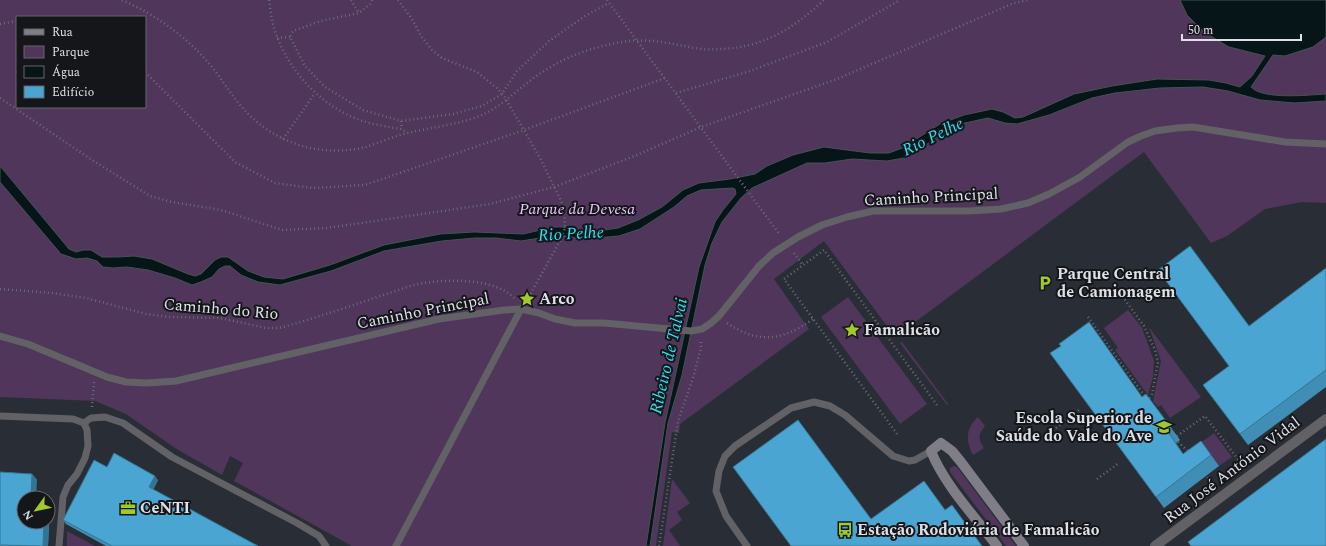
<svg xmlns="http://www.w3.org/2000/svg" width="1326" height="546" font-family="Spectral,serif">
<style>
.green{fill:#4f365a;fill-rule:evenodd}
.water{fill:#061517;stroke:#475255}
.lines{fill:none;stroke-linecap:round;stroke-linejoin:round}
.path{stroke:#696e75;stroke-width:2.5;stroke-dasharray:1 3;stroke-linecap:butt}
.lane{stroke:#626166;stroke-width:7}
.street{stroke:#626166;stroke-width:10}
.secondary{stroke:#7f7e86;stroke-width:10}
.wall{fill:#408eb5}
.shaded-wall{fill:#347493}
.building{fill:#4ba5d2;stroke:#347493}
.labels{text-anchor:middle;dominant-baseline:central;stroke-width:4;stroke-linejoin:round;paint-order:stroke}
.street-label{font-size:16px;fill:#dee1e7;stroke:#14161a}
.park-label{font-size:16px;font-style:italic;fill:#e9c4f9;stroke:#14161a}
.poi-label{font-size:16px;font-weight:bold;fill:#dee1e7;stroke:#14161a;text-anchor:start}
.water-label{font-size:17px;font-style:italic;fill:#27e3f6;stroke:#14161a}
</style>
<rect width="100%" height="100%" fill="#292e36"/>
<!-- green -->
<g class="green">
<path d="M0 0H1326V203L1302 202 1265 209 1227 236 1211 243 1144 152 895 337 824 241 774 279 809 329 680 424 679 433 672 432 656 546H650L667 423H665L646 546H352L234 481 243 463 230 456 222 475 175 448 126 414 95 401 0 397ZM17 17H145V107H17Z"/>
<path d="M848 297 927 404 900 424 821 317Z"/>
<path d="M1128 310 1142 328 1154 361 1153 377 1148 395 1115 350 1118 348 1104 328Z"/>
<path d="M1149 327 1201 397 1170 418 1161 405 1158 407 1153 401 1161 361Z"/>
<path d="M902 342 948 404 947 405 900 343Z"/>
<path d="M978 417 985 426C978 434 978 440 984 448L973 455C966 441 965 429 978 417Z"/>
<path d="M1214 433 1232 457 1216 468 1199 444Z"/>
<path d="M954 466 957 467 1016 546H1006L950 472V468Z"/>
<path d="M672 479 690 503 677 512 682 520 669 530 680 546H663Z"/>
<path d="M67 531 95 546H67Z"/>
</g>
<!-- water -->
<path class="water" d="M1180 0H1326V37L1313 47 1285 56 1273 55 1251 87C1263 100 1308 95 1326 94V101L1294 103 1260 100 1228 91 1203 87 1160 88 1115 93 1092 98 1049 115 1017 124 1005 123 988 118 965 123 946 130 926 145 904 158 887 161 852 159 825 163H807L752 188 741 198 722 222 712 243 705 265 682 375 668 423 650 546H646L665 423 699 267 715 222 723 210 736 194 735 189 732 188 701 190 687 196 674 207 640 229 619 236 584 239 559 235 521 241 496 238H475L442 241 384 251 331 271 280 285 258 282 241 275 230 266H225L219 269 212 277 201 282 192 285 175 278 148 270 127 267 113 268 103 267 97 261 87 258 76 259 61 254 0 182V166L69 249 76 252 83 250H91L102 257H118L134 256 152 259 188 274 195 276 201 274 215 260 221 257H228L248 271 264 277 283 279 330 265 384 245 440 234 474 232 523 234 554 227H563L568 229 586 230H604L618 228 638 220 662 207 683 190 699 183 730 179 755 174 767 166 793 155 824 147 870 153H889L902 148 940 124 964 115 992 109 1003 112 1015 118 1023 117 1074 94 1112 86 1157 79 1209 80 1226 83 1240 87 1252 76 1265 56 1229 47 1204 32 1187 15Z"/>
<g class="lines">
<!-- path -->
<g class="path">
<path d="M122 0C154 14 183 34 206 60 219 74 228 91 240 105 256 124 275 137 299 145 319 152 346 152 366 147 381 142 397 135 412 132 434 127 467 123 486 113 506 103 522 85 541 73 566 56 593 47 622 42 652 37 673 45 702 49 708 50 715 49 722 49 764 47 794 28 824 0"/>
<path d="M269 0C271 13 272 26 278 39 292 75 325 109 363 121 375 125 389 127 402 129L407 133"/>
<path d="M351 0 359 13"/>
<path d="M372 0 370 4 359 13 321 21 293 31 290 37 305 66 325 87 363 110 401 121 453 114 482 106 502 94 517 71 549 41 585 16 609 3"/>
<path d="M398 0 412 19 421 36 432 50 442 58 477 72 498 89 504 96 540 158 564 207 565 228 560 241 527 300"/>
<path d="M607 0 780 235"/>
<path d="M0 24 17 21"/>
<path d="M277 38 290 37"/>
<path d="M145 72 235 162 275 183 312 188 365 185 524 130 665 78"/>
<path d="M676 93 750 71 827 42 900 0"/>
<path d="M0 98 92 160 150 196 172 202 221 210 282 230 327 228 490 204 554 187 637 155 701 127 837 79 1014 3 1028 0"/>
<path d="M401 121 402 129"/>
<path d="M283 139 315 93"/>
<path d="M794 253 803 265"/>
<path d="M0 289 52 293 86 298 146 314 170 317 220 318 266 328H279L294 324C324 315 354 305 383 295 397 291 410 285 424 283 450 279 494 278 514 298"/>
<path d="M1120 293 1144 326 1155 350 1158 362 1152 394 1148 401"/>
<path d="M1088 317 1146 398"/>
<path d="M727 323C758 344 783 341 813 319"/>
<path d="M92 407 94 382"/>
<path d="M1056 428 1079 410"/>
<path d="M897 434 784 279 824 250 937 405"/>
<path d="M1177 436 1205 416 1243 466"/>
<path d="M1178 442 1189 452"/>
<path d="M1205 474 1210 481"/>
<path d="M1097 479 1119 463"/>
<path d="M659 546 678 421 693 378 701 348V339"/>
</g>
<!-- lane -->
<g class="lane">
<path d="M0 336 28 344 107 377 126 382 147 383 176 381 439 319 504 310 521 309 539 313 555 319 575 323H604L691 331 702 329 711 323 719 316 759 266 773 253 798 237 822 225 847 217 873 211H969L1001 209 1028 203 1049 194 1080 177 1128 142 1141 136 1155 131 1177 128 1193 127 1285 142 1326 144"/>
<path d="M0 416 73 419 84 423 87 430 88 446 85 458 77 474 68 485 63 497 59 546"/>
<path d="M84 423 91 418 105 417 123 423 172 457 297 523 319 536 326 546"/>
<path d="M396 546 521 309"/>
<path d="M747 546 726 516 716 491 719 471 725 456 735 446 791 408 814 402 830 406 845 415 893 456 909 461 915 460 931 451"/>
</g>
<!-- street -->
<path class="street" d="M1155 546 1326 419"/>
<!-- secondary -->
<path class="secondary" d="M997 546C975 517 944 484 931 451L941 443 952 451 961 462 1024 546"/>
</g>
<!-- wall -->
<g class="wall">
<path d="M1326 268V387L1248 445 1203 385 1229 366 1158 270 1249 326Z"/>
<path d="M1050 353 1142 397 1172 429 1180 440 1176 443 1183 454 1201 441 1219 466 1164 508Z"/>
<path d="M0 472 32 474 37 480 24 498 50 504 48 546H0Z"/>
<path d="M158 480 153 490 258 546H106L66 524 63 520Z"/>
</g>
<!-- shaded-wall -->
<g class="shaded-wall">
<path d="M32 474 37 480 36 498 31 497Z"/>
<path d="M155 476 158 480 152 492 149 487Z"/>
<path d="M48 502 50 504 48 546H43L44 522H48Z"/>
</g>
<!-- building -->
<g class="building">
<path d="M1190 246 1249 326 1326 268V370L1240 434 1203 385 1229 366 1158 270Z"/>
<path d="M1089 322 1142 397 1146 394 1172 429 1168 432 1183 454 1201 441 1211 455 1156 497 1050 353 1061 346 1059 344Z"/>
<path d="M798 420 871 519 924 481 945 510 952 505 982 546H791L733 467Z"/>
<path d="M1326 439V546H1191L1188 542Z"/>
<path d="M114 453 155 476 149 487 258 546H112L63 520 94 460 107 467Z"/>
<path d="M0 472 32 474 31 497 45 498H24V522H44L43 546 0 545Z"/>
</g>
<!-- icons -->
<defs>
<g id="parking-bare" transform="scale(1.2)"><path d="M-3.5-5.5H1a3.5 3.5 0 0 1 0 7H-1V5.5H-3.5ZM-1-3.4V-.6H.8a1.4 1.4 0 0 0 0-2.8Z" fill="#a0c92b" stroke="#14161a" stroke-width="2.5" paint-order="stroke"/></g>
<g id="sight-bare" transform="scale(1.2)"><path d="M0-6L1.8-2.2L6-1.7L2.9 1.2L3.7 5.4L0 3.3L-3.7 5.4L-2.9 1.2L-6-1.7L-1.8-2.2Z" fill="#a0c92b" stroke="#14161a" stroke-width="2.5" paint-order="stroke"/></g>
<g id="university-bare" transform="scale(1.2)"><path d="M0-5L7-2L0 1L-7-2ZM-4 1L0 2.5L4 1V4Q0 6-4 4Z" fill="#a0c92b" stroke="#14161a" stroke-width="2.5" paint-order="stroke"/></g>
<g id="office-bare" transform="scale(1.2)"><path d="M-6-3h4V-5.5h4V-3h4V5H-6ZM-1-4.5V-3h2v-1.5ZM-6 0V1H6V0Z" fill="#a0c92b" stroke="#14161a" stroke-width="2.5" paint-order="stroke"/></g>
<g id="bus-bare" transform="scale(1.2)"><path d="M-5-6H5V4H4V6H2V4H-2V6H-4V4H-5ZM-3.5-4V0h7V-4ZM-3.5 1.2v1.5H-2V1.2ZM2 1.2v1.5H3.5V1.2Z" fill="#a0c92b" stroke="#14161a" stroke-width="2.5" paint-order="stroke"/></g>
</defs>
<g fill-rule="evenodd">
<use href="#parking-bare" x="1045" y="283"/>
<use href="#sight-bare" x="527" y="299"/>
<use href="#sight-bare" x="852" y="330"/>
<use href="#university-bare" x="1164" y="427"/>
<use href="#office-bare" x="128" y="508"/>
<use href="#bus-bare" x="845" y="530"/>
</g>
<g class="labels">
<!-- street labels -->
<g class="street-label">
<text transform="translate(931 197) rotate(-3)">Caminho Principal</text>
<text transform="translate(221 309) rotate(5)">Caminho do Rio</text>
<text transform="translate(423 311) rotate(-11)">Caminho Principal</text>
<text transform="translate(1232 470) rotate(-37)">Rua José António Vidal</text>
</g>
<!-- park labels -->
<g class="park-label">
<text x="577" y="209">Parque da Devesa</text>
</g>
<!-- poi labels -->
<g class="poi-label">
<text x="1057" y="274">Parque Central<tspan x="1057" dy="18">de Camionagem</tspan></text>
<text x="539" y="299">Arco</text>
<text x="864" y="330">Famalicão</text>
<text x="1152" y="418" text-anchor="end">Escola Superior de<tspan x="1152" dy="18">Saúde do Vale do Ave</tspan></text>
<text x="140" y="508">CeNTI</text>
<text x="857" y="530">Estação Rodoviária de Famalicão</text>
</g>
<!-- water labels -->
<g class="water-label">
<text transform="translate(933 137) rotate(-26)">Rio Pelhe</text>
<text transform="translate(571 234) rotate(-3)">Rio Pelhe</text>
<text transform="translate(669 356) rotate(-77)">Ribeiro de Talvai</text>
</g>
</g>
<!-- legend -->
<rect x="16" y="16" width="130" height="92" fill="#14161a" stroke="#65676c"/>
<rect x="24" y="29" width="20" height="6" fill="#7f7e86" stroke="#65676c"/>
<text x="52" y="36" font-size="12" fill="#dee1e7">Rua</text>
<rect x="24" y="46" width="20" height="12" fill="#4f365a" stroke="#65676c"/>
<text x="52" y="56" font-size="12" fill="#dee1e7">Parque</text>
<rect x="24" y="66" width="20" height="12" fill="#061517" stroke="#65676c"/>
<text x="52" y="76" font-size="12" fill="#dee1e7">Água</text>
<rect x="24" y="86" width="20" height="12" fill="#4ba5d2" stroke="#65676c"/>
<text x="52" y="96" font-size="12" fill="#dee1e7">Edifício</text>
<!-- north arrow -->
<g transform="translate(36 510) rotate(237)"><circle r="19" fill="#14161a" stroke="#65676c"/>
<path d="M0-3L7 15L0 10L-7 15Z" fill="#a0c92b"/>
<text y="-6" font-size="11" font-weight="bold" text-anchor="middle" fill="#dee1e7">N</text>
</g>
<!-- scale -->
<path d="M1182 34v6h119v-6" fill="none" stroke="#dee1e7" stroke-width="2"/>
<text x="1188" y="34" font-size="12" fill="#dee1e7" stroke="#14161a" stroke-width="3" paint-order="stroke">50 m</text>
</svg>
